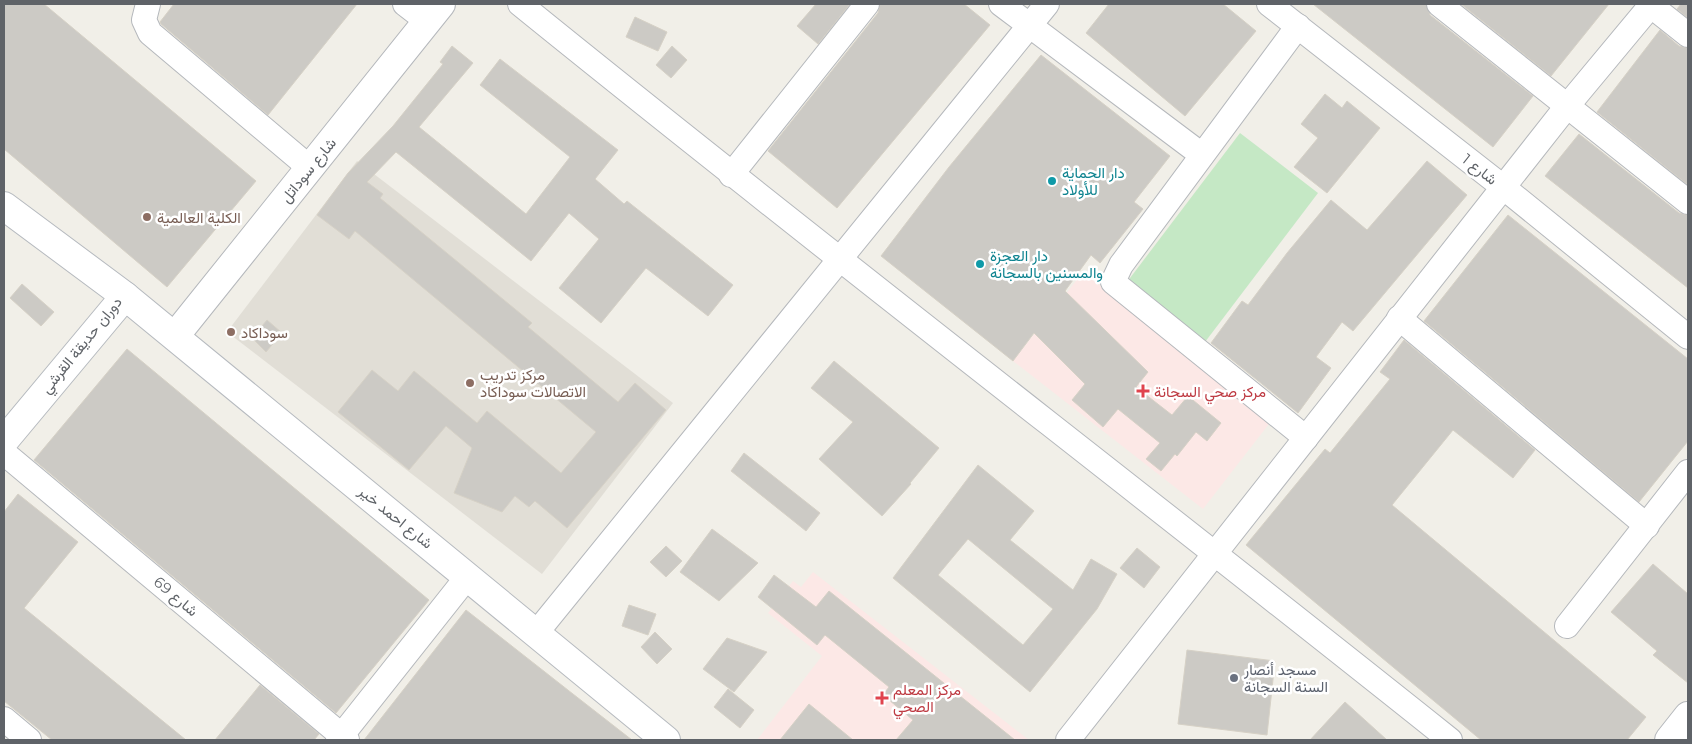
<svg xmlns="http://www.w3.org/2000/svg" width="1692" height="744" font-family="Montserrat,Vazirmatn,sans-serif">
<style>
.education{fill:#e1ded6}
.medical{fill:#fce8e6}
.green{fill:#c5e8c5}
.building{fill:#cccac5;stroke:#d6d1c6;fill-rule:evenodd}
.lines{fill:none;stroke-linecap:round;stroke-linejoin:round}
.minor-casing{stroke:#b5b8bc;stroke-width:26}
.tertiary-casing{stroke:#b5b8bc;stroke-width:30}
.secondary-casing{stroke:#b6babf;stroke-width:30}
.minor{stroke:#fff;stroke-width:24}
.tertiary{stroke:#fff;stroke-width:28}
.secondary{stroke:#fff;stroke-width:28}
.culture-dot{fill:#0f9aa8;stroke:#fff;stroke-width:2}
.education-dot{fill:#8d6e63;stroke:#fff;stroke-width:2}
.health-dot{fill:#e0444e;stroke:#fff;stroke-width:2}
.worship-dot{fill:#6b7280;stroke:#fff;stroke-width:2}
.labels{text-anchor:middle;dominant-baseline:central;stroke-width:5;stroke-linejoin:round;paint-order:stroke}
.street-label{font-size:15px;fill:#5f6368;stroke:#fff}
.culture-label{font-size:15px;fill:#0d838f;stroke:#fff;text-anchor:start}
.education-label{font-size:15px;fill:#785e54;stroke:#fff;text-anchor:start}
.health-label{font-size:15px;fill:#be3a42;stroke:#fff;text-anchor:start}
.worship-label{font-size:15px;fill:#5b616d;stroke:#fff;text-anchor:start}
</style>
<rect width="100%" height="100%" fill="#f1efe8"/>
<!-- education -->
<path class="education" d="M357 161 673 403 542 574 227 332Z"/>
<!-- medical -->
<g class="medical">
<path d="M1083 272 1272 420 1203 509 1013 361Z"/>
<path d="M813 572 1029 740H757L822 656 768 613 793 581 801 587Z"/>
</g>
<!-- green -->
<path class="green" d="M1240 133 1318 193 1202 346 1124 286Z"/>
<!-- building -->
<g class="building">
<path d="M4 4H44L256 181 167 287 4 149Z"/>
<path d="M174 4H357L268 115 161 24 160 22Z"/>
<path d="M816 4H850L818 44 797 26Z"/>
<path d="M880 4H964L990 25 837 208 768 151 878 13Z"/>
<path d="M1109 4H1223L1256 31 1185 116 1086 33Z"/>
<path d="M1313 4H1426L1430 15 1533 96 1493 147Z"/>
<path d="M1461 4H1609L1551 76Z"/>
<path d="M1681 4H1688V18L1677 9Z"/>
<path d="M635 17 667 32 658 51 626 37Z"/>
<path d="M1660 30 1679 46 1688 48V185L1597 112Z"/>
<path d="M452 46 473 63 419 127 526 214 570 157 480 85 500 59 618 150 595 179 624 204 627 201 733 285 708 316 646 268 601 323 559 288 599 239 569 213 531 261 396 152 367 182 383 194 380 198 532 323 528 327 618 402 635 383 666 410 567 528 535 501 529 507 515 496 502 512 454 493 472 448 446 426 409 470 338 412 372 370 398 391 414 371 477 423 487 411 561 473 596 432 355 231 349 239 317 215 348 173 393 126 443 64 440 62Z"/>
<path d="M672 46 687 60 671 78 656 65Z"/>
<path d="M1041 55 1170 156 1134 202 1143 209 1100 263 1091 255 1065 291 1148 372 1136 387 1172 415 1188 396 1221 423 1207 441 1196 432 1177 456 1175 454 1161 471 1146 459 1160 443 1118 409 1103 427 1072 400 1085 384 1034 333 1013 361 881 256 949 167Z"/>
<path d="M1325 94 1342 108 1347 101 1380 128 1327 193 1294 167 1318 138 1301 124Z"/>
<path d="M1579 134 1679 213 1688 215V288L1545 176Z"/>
<path d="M1427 161 1467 195 1353 331 1342 322 1316 357 1331 368 1298 413 1211 343 1242 301 1248 305 1287 253 1331 200 1367 230Z"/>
<path d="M1508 215 1688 359V441L1639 502 1424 321Z"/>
<path d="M22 284 54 312 41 326 10 298Z"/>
<path d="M267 320 282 333 266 352 252 338Z"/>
<path d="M1404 340 1535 450 1513 478 1453 430 1392 505 1646 717 1627 740H1481L1246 545 1325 449 1330 453 1390 379 1380 372Z"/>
<path d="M127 349 429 600 336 713 34 460Z"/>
<path d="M834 361 939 448 910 483 911 484 882 516 819 459 853 422 811 388Z"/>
<path d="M744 453 820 513 806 531 731 471Z"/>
<path d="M978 465 1034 511 1010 540 1073 590 1091 559 1117 574 1097 609 1030 692 893 578ZM968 539 1053 609 1023 645 938 575Z"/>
<path d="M18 494 78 542 24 608 186 740H52L4 701V512Z"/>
<path d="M712 529 758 563 719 601 680 572Z"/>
<path d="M666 546 682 561 666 577 650 562Z"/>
<path d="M1137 548 1160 567 1144 588 1120 568Z"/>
<path d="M1653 564 1688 594V683L1653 655 1657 651 1611 612Z"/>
<path d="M774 575 816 607 829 591 1015 740H896L913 720 883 695 889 687 825 635 817 645 758 597Z"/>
<path d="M629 605 656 614 648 635 622 626Z"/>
<path d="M466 610 573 694 632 740H364Z"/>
<path d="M655 632 672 649 657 664 641 647Z"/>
<path d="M727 638 767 652 734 692 703 669Z"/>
<path d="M1187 650 1275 661 1267 735 1178 724Z"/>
<path d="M260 685 319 734 314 740H215Z"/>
<path d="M728 689 754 710 740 728 714 707Z"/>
<path d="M1345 702 1387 740H1310Z"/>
<path d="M809 704 853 740H780Z"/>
</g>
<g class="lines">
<!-- minor casing -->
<g class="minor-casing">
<g id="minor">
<path d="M148 4 144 20 150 33 310 168"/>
<path d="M405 4 427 21"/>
<path d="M520 4C827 253 1141 493 1450 740"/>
<path d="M1001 4 1202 155"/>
<path d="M1269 4 1503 187 1688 337"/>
<path d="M1439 4 1688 202"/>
<path d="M1649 4 1688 35"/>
<path d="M1298 26 1121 265 1113 282 1306 438"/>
<path d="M731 175 867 4"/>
<path d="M1399 318 1647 526"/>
<path d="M4 453 347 740"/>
<path d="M1567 626 1688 472"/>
<path d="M537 632 1047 4"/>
<path d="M4 719 29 740"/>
<path d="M338 740 468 576"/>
<path d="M1068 740 1568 105 1652 4"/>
</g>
</g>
<!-- tertiary casing -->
<g class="tertiary-casing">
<g id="tertiary">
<path d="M175 336 441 4"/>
<path d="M1669 740 1688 716"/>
</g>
</g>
<!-- secondary casing -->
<g class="secondary-casing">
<g id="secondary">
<path d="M4 206 125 296 4 441"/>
<path d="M125 296 666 740"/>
</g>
</g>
<!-- minor -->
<use href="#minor" class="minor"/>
<!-- tertiary -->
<use href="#tertiary" class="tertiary"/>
<!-- secondary -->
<use href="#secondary" class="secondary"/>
</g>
<!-- markers -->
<g class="culture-dot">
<circle cx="1052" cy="181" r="5"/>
<circle cx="980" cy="264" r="5"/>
</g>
<g class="education-dot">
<circle cx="147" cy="217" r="5"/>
<circle cx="231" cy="332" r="5"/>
<circle cx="470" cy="383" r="5"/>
</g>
<g class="health-dot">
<path d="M1140.5 383.5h5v5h5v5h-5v5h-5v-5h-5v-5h5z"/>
<path d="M879.5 690.5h5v5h5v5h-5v5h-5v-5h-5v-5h5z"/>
</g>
<circle class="worship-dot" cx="1234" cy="678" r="5"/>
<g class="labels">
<!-- street labels -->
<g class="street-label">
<text transform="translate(1480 169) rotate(38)">شارع 1</text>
<text transform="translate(308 170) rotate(-51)">شارع سوداتل</text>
<text transform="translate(81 345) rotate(-51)">دوران حديقة القرشي</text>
<text transform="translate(396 517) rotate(39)">شارع احمد خير</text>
<text transform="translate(176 596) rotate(40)">شارع 69</text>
</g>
<!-- culture labels -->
<g class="culture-label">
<text x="1062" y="172">دار الحماية<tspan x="1062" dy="17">للأولاد</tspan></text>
<text x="990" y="255">دار العجزة<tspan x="990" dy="17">والمسنين بالسجانة</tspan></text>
</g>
<!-- education labels -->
<g class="education-label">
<text x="157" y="217">الكلية العالمية</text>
<text x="241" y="332">سوداكاد</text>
<text x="480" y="374">مركز تدريب<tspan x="480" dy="17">الاتصالات سوداكاد</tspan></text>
</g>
<!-- health labels -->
<g class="health-label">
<text x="1154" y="391">مركز صحي السجانة</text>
<text x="893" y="689">مركز المعلم<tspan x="893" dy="17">الصحي</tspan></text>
</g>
<!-- worship labels -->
<g class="worship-label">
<text x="1244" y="669">مسجد أنصار<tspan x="1244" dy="17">السنة السجانة</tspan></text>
</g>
</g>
<!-- border -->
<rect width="1692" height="744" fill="none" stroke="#5f6368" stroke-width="10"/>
</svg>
